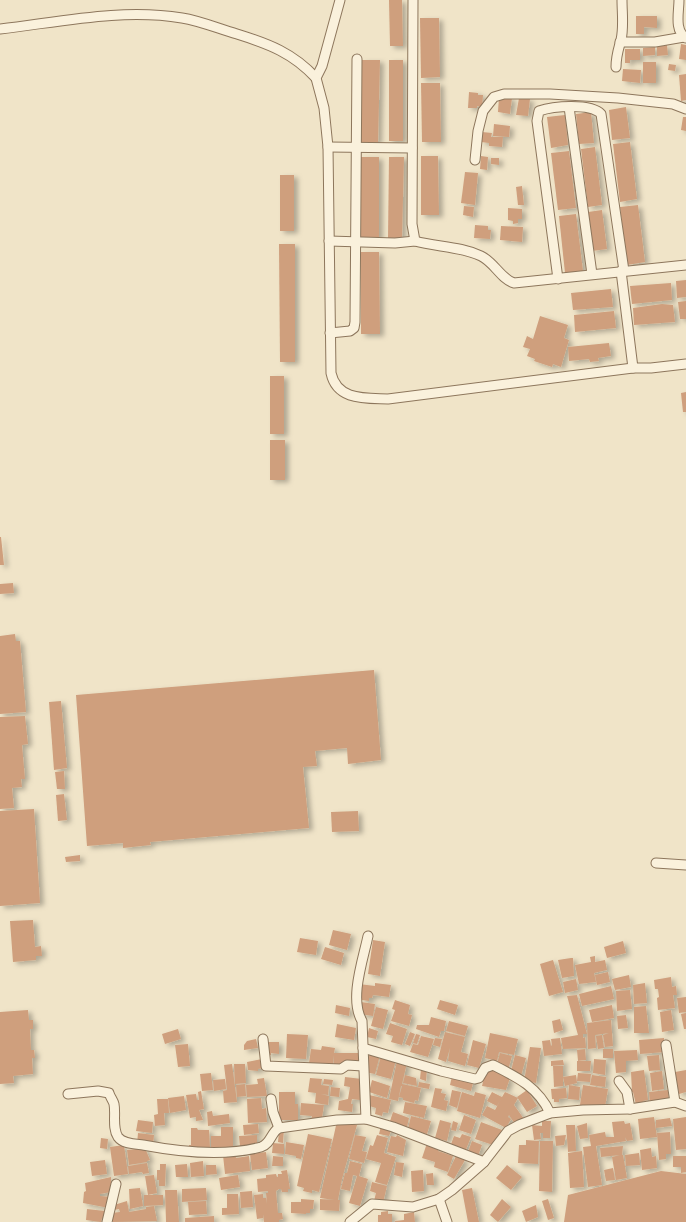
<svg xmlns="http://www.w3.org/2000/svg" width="686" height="1222" font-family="'Times New Roman',serif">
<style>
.building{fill:#cf9f7d;filter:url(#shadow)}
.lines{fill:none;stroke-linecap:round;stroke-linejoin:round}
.street-casing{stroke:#8d765c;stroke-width:11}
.street{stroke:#faf1dc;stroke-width:9}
</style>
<defs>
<filter id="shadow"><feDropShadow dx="4" dy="2.5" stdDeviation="2.5" flood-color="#0004"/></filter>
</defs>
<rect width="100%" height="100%" fill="#f0e4c8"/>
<!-- building -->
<g class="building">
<path d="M389 0H402L403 46H390Z"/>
<path d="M636 16H657V28L644 27V34H636Z"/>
<path d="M420 18H439L440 77 421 78Z"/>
<path d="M681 44 686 45V60L679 59Z"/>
<path d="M667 45 668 55 657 56V46Z"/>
<path d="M655 47V55L643 56V48Z"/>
<path d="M625 49H640V60H630V63H625Z"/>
<path d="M362 60H380L378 142H361Z"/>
<rect x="389" y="60" width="14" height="81"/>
<rect x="643" y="62" width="13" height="21"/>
<path d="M669 64 676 65 675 71 668 70Z"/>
<path d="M623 69 641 70 640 83 622 81Z"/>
<path d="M686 74V100L681 101 679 75Z"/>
<path d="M421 83H440L441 142H422Z"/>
<path d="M469 92 478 93V95H483L482 107 477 106V108H468Z"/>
<path d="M499 97 512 98 510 114 498 112Z"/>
<path d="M519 98 530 99 528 116 516 115Z"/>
<path d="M626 107 630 138 612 140 609 110Z"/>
<path d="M591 112 594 143 579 144 576 114Z"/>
<path d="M565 115 568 145 551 148 547 117Z"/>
<path d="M683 117H686V131L681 130Z"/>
<path d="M494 124 510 126 509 137 493 136Z"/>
<path d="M482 132 492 133 491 137H503L502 147 489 146V143L481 142Z"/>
<path d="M630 142 637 199 620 202 613 144Z"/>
<path d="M595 147 602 205 588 207 581 149Z"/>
<path d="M569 151 576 208 558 210 551 153Z"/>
<path d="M421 156H438L439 215H421Z"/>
<path d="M481 156 488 157 487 170 480 169Z"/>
<path d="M361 157H379V239L361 238Z"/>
<path d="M389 157H404L402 238H388Z"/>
<path d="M491 158H499V165L491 164Z"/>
<path d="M465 172 478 173 475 205 461 203Z"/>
<rect x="280" y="175" width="14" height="56"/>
<path d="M522 186 524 205H518L516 187Z"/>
<path d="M638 205 645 262 627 265 620 207Z"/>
<path d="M464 206 474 207 473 217 463 215Z"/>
<path d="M508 208 522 209V219H518V223L513 224V221L508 220Z"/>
<path d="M602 210 607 249 592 251 588 212Z"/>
<path d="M576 214 583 271 565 273 559 216Z"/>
<path d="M475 225 488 226V230H491L490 239 474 238Z"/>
<path d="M501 226 523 227 522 242 500 240Z"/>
<path d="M279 244H295V362H280Z"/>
<path d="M361 252H379L380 334H361Z"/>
<path d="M686 280V297L677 298 676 281Z"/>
<path d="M671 283 672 300 632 304 630 286Z"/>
<path d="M611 289 613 307 573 310 571 293Z"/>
<path d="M686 301V319H680L678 302Z"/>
<path d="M662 304 673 305 675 322 634 325 633 308Z"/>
<path d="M614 311 616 328 575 332 574 315Z"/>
<path d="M540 316 568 325 564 338 569 340 561 367 553 364 552 367 534 361 535 359 527 356 530 349 523 347 527 336 533 339Z"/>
<path d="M609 343 611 356 598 358 599 361 590 362 589 359 569 361 568 347Z"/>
<rect x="270" y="376" width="14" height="58"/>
<path d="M686 392V412H683L681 393Z"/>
<rect x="270" y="440" width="15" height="40"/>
<path d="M0 537H1L4 565H0Z"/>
<path d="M13 583 14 593 0 594V584Z"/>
<path d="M15 634 16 641H20L26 712 0 714V636Z"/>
<path d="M374 670 381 760 348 764 347 748 315 751 317 766 303 767 309 828 150 842 151 845 123 848V843L87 846 76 695Z"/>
<path d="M61 701 67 768 54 770 49 702Z"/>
<path d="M25 716 28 744 22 745 25 779H21L22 787 12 788 14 808 0 809V717Z"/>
<path d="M64 771 65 789H57L55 772Z"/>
<path d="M64 794 67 820 58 821 56 795Z"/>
<path d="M34 809 40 903 0 906V811Z"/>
<path d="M358 811 359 831 332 832 331 812Z"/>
<path d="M80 855V861L66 862 65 857Z"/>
<path d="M33 920 35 947 41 946 42 956H36V960L13 962 10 921Z"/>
<path d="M333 930 351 934 347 950 329 945Z"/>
<path d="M300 938 318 941 316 955 297 952Z"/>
<path d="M373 940 385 942 380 976 368 974Z"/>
<path d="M623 941 626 953 607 958 604 947Z"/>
<path d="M325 947 344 953 341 965 321 959Z"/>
<path d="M595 956V962L605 960 607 970 594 973 596 982 579 984 575 965 591 962 590 957Z"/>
<path d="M571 958H573L574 976 562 978 558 960Z"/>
<path d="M553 960 563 992 549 996 540 964Z"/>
<path d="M608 972 610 982 597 985 595 975Z"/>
<path d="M629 975 631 987 615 990 612 979Z"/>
<path d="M671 977 672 987 676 986 677 995H673L675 1008 658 1010 657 998 659 997 658 989H655L654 980Z"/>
<path d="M576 979 578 990 565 993 563 982Z"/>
<path d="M375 983 391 985 389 997 373 995 372 998H369V1001L362 1000V997H358L359 984 375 986Z"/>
<path d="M645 983 647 1003 634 1004 633 985Z"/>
<path d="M611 986 614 999 582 1006 579 994Z"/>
<path d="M630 990 632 1009 617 1011 616 991Z"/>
<path d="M577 995 587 1034H583V1038L585 1037 586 1048 563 1049 561 1038 578 1035 567 996Z"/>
<path d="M686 997V1012L679 1013 677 998Z"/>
<path d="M395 1000 410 1005 408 1014 412 1015 409 1026 391 1021 395 1010 392 1009Z"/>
<path d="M440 1000 458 1005 455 1015 437 1009Z"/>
<path d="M361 1002 375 1004 373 1016 359 1014Z"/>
<path d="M336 1005 350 1008 349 1016 335 1013Z"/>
<path d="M612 1005 614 1018 592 1022 589 1010Z"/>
<path d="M646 1006 649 1033H634V1007Z"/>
<path d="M376 1007 388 1010 383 1029 371 1026Z"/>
<path d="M28 1010 29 1020H33V1029H30L31 1050H34L35 1058H32L33 1074 13 1076 14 1083 0 1084V1012Z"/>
<path d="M671 1010 674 1030 662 1032 660 1012Z"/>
<path d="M686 1013V1029H684L681 1014Z"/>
<path d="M626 1015 628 1028 618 1029 617 1016Z"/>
<path d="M431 1017 446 1021 444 1031H441L439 1037 416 1029 417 1025H429Z"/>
<path d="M560 1019 563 1030 554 1033 552 1021Z"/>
<path d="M611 1020 613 1046 605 1047 603 1035 609 1033 595 1035 596 1048 588 1049 587 1023Z"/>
<path d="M449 1021 468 1026 465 1036 446 1031Z"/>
<path d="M390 1023 407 1029 402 1045 391 1042 393 1036 386 1034Z"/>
<path d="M337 1024 356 1028 354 1040 335 1037Z"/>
<path d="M369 1028 378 1031 376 1039 367 1037Z"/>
<path d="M178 1029 181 1039 165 1044 162 1034Z"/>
<path d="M410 1032 415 1034 410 1046 405 1044Z"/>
<path d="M445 1032 465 1037 461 1052 468 1054 465 1066 448 1061 450 1048 446 1062 438 1059Z"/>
<path d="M490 1033 518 1039 514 1055 499 1052 497 1061 485 1058Z"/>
<path d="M287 1034 308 1035 306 1059 286 1058Z"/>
<path d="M416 1034 420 1035 417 1044 413 1043Z"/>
<path d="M602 1035 604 1048 598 1049 596 1036Z"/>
<path d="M421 1036 434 1039 428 1057 410 1052 413 1044 418 1045Z"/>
<path d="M435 1038 442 1039 440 1047 433 1045Z"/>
<path d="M560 1038 562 1054 544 1056 542 1041 550 1040 551 1046 552 1045 551 1039Z"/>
<path d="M664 1038 665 1052 640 1054 639 1040Z"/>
<path d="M256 1039 258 1048 244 1050V1045L247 1041 248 1046 247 1041Z"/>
<path d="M473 1040 486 1044 479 1068 467 1065Z"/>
<path d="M266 1042H279V1054L271 1053V1055H267Z"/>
<path d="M188 1044 190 1066 178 1067 175 1045Z"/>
<path d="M322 1046 335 1048 334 1053H359V1064H334V1055L333 1067 309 1063 311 1049 321 1050Z"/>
<path d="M530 1047 541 1048 536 1083 524 1081Z"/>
<path d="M585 1049 586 1060 578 1061 577 1050Z"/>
<rect x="603" y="1049" width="10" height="9"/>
<path d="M637 1050 638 1060 626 1061V1072L616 1073 614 1051Z"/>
<path d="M370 1052 380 1055 375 1074 365 1072Z"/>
<path d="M500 1053 512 1056 509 1067 497 1064Z"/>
<path d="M515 1055 526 1058 521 1076 511 1071Z"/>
<path d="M659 1055 660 1070 649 1071 647 1056Z"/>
<path d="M381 1056 396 1060 391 1079 376 1075Z"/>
<path d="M262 1059 263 1068 258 1069V1071L248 1070 247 1062Z"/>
<path d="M594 1059 606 1060 605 1075 593 1073Z"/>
<path d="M563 1060 564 1065 551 1066V1061Z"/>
<path d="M397 1061 407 1063 402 1084 421 1088 418 1101 415 1100 414 1103 403 1100V1098L399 1097 402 1086H401L398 1101 389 1099Z"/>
<path d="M577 1061H591L590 1071H577Z"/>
<path d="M232 1064 237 1102 224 1103 223 1091 227 1090 224 1065Z"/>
<path d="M234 1064H245L246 1083 235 1084Z"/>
<path d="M553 1066H563V1086L554 1087Z"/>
<path d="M421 1069H427L426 1081 420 1079Z"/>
<path d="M486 1069 500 1072V1074L510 1078 506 1090 482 1086Z"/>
<path d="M644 1070 648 1100 643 1101 644 1104 636 1105 633 1092H632L631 1072Z"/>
<path d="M686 1070V1092L679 1094 675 1072Z"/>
<path d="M662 1071 664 1089 652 1091 650 1073Z"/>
<path d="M211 1073 213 1090 202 1091 200 1074Z"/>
<path d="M578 1073 591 1074 590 1082 577 1081Z"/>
<path d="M405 1075 416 1078 417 1086 403 1083Z"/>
<path d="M576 1075 577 1083 565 1086 563 1077Z"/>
<path d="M592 1075 606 1077 605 1087 590 1085Z"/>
<path d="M452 1076 474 1079 471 1091 450 1085Z"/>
<path d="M345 1077 362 1079 360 1100 352 1099 351 1104H353L352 1112 338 1110 339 1101 348 1099 350 1087 344 1086Z"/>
<path d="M264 1078 267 1096 247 1097 246 1085 258 1084 257 1079Z"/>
<path d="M310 1078 322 1079 321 1085 329 1086 328 1095 321 1094 329 1096 328 1105 315 1103 316 1093 308 1092Z"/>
<path d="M225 1079 226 1089 214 1091 213 1080Z"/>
<path d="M324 1079 333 1080 332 1085 323 1084Z"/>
<path d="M372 1080 390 1086 387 1098 369 1092Z"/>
<path d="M419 1082 430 1084 429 1089 418 1087Z"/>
<path d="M245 1084 246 1096 237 1097 236 1085Z"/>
<path d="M569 1085 580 1087 579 1100 568 1099Z"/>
<path d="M583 1085 608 1089 605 1107 580 1105Z"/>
<path d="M331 1087 340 1088 339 1097 330 1096Z"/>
<path d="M435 1088 442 1089 441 1093 446 1094 444 1100 448 1101 446 1111 431 1107Z"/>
<path d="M566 1088 567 1098 559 1099V1102H554V1099H552L551 1089Z"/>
<path d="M452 1090 461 1092 457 1108 449 1105Z"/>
<path d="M527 1090 537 1106 527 1112 517 1097Z"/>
<path d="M668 1090 669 1102 650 1104 649 1092Z"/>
<path d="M201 1091 204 1109 199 1110 203 1120 196 1121V1117L190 1118 186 1095 196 1094 197 1100H199L198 1092Z"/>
<path d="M279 1092H295V1104H298V1120H279Z"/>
<path d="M462 1092 474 1096 475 1092 486 1095 480 1118 457 1111Z"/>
<path d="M492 1092 502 1097 505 1092 518 1098 514 1105 524 1119 515 1124 509 1115 508 1117 511 1119 506 1128 482 1115 487 1106 495 1110 501 1099 497 1106 487 1101Z"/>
<path d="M369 1095 391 1100 388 1113 383 1112 382 1116 375 1114 376 1108 366 1105Z"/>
<path d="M184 1096 186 1110 170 1113 168 1098Z"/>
<path d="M261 1098 262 1109 266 1108 267 1122 248 1123 247 1099Z"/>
<path d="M157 1099H168L169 1113H164L165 1125 155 1126 154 1115 158 1114Z"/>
<path d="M405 1102 427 1106 424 1118 403 1113Z"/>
<path d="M301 1103 324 1105 322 1118 320 1117V1121L311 1120 312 1116 300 1115Z"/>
<path d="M212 1111 213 1116 229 1114 230 1123 208 1126 207 1112Z"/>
<path d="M393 1112 409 1118 407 1127 390 1121Z"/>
<path d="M464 1115 476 1120 471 1134 459 1130Z"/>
<path d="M411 1116 431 1121 427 1134 408 1129Z"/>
<path d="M654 1117 657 1137 640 1139 638 1119Z"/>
<path d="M686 1117V1149L676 1150 673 1119Z"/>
<path d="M670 1118 672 1126 656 1128V1120Z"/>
<path d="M138 1120 153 1122 152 1133 136 1131Z"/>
<path d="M440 1120 451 1123 447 1141 435 1138Z"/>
<path d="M337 1121 357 1125 342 1179 338 1200H340L339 1211 320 1210V1199L335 1200 320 1198Z"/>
<path d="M453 1121 458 1123 456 1131 451 1130Z"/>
<path d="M542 1121H551L550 1138H543V1133H540L541 1139 534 1140 532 1125 542 1126Z"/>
<path d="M624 1121 625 1124 630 1123 633 1140 627 1141 625 1137 626 1141 596 1146 602 1185 588 1187 583 1147 591 1146 589 1135 605 1132 606 1137H614L612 1122Z"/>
<path d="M481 1122 502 1130 498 1142 494 1140 493 1145 475 1139Z"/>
<path d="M587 1123 588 1138 580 1139 577 1126Z"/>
<path d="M258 1124 259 1133 244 1135 243 1125Z"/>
<path d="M566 1125H575L576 1151 568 1152Z"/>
<path d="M381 1126 392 1128 389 1136 379 1134Z"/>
<path d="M221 1127H233V1147H211V1136H221Z"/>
<path d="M191 1128H197L198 1130H209L210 1148 189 1147V1145H191Z"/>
<path d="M284 1128 283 1143 278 1142 279 1131Z"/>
<path d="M670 1132 671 1154H666V1159L659 1160 657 1133Z"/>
<path d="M138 1133 154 1135 153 1145 137 1144Z"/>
<path d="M308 1134 332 1139 319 1192 312 1190V1193L303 1191 304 1188 297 1186Z"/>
<path d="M462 1134 471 1137 465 1152 450 1147 454 1136 460 1138Z"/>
<path d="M257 1135V1145L240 1147 239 1136Z"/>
<path d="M355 1135 366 1137 362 1151 367 1152 364 1163 349 1159Z"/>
<path d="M377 1135 388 1138 384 1153 396 1157 387 1185 375 1182 381 1163 366 1159 370 1145 373 1146Z"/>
<path d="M397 1135 406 1140 403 1156 387 1152 391 1136 396 1137Z"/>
<path d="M566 1135 564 1145 556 1146 555 1136Z"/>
<path d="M101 1138 108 1139 107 1149 100 1148Z"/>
<path d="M526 1140 539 1141 538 1164 518 1163 519 1145H526Z"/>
<path d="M472 1141 482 1145 478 1156 468 1152Z"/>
<path d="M540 1141H553L552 1192 539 1191Z"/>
<path d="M286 1142 304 1145 301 1159 296 1158V1156L285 1154Z"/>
<path d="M273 1143 284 1144V1154L272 1153Z"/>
<path d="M427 1143 440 1147 438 1151 453 1156 448 1172 434 1167 435 1162 422 1158Z"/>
<path d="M124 1145 128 1174 114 1176 110 1147Z"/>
<path d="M623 1146 622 1155H623L627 1178 616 1180 612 1157 620 1155 601 1157 600 1148Z"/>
<path d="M145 1148 150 1160 147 1161V1162L129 1165 127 1150Z"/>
<path d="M651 1148 652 1157 656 1156 657 1168 642 1170 640 1150Z"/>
<path d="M582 1151 584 1187 570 1188 568 1153Z"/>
<path d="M266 1152 268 1168 252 1170 250 1154Z"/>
<path d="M639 1153 640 1165 626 1166 625 1155Z"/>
<path d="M235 1154 236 1158 249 1156 250 1171 225 1174 223 1155Z"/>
<path d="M273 1156 283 1157V1166H272Z"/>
<path d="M456 1156 465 1160 454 1179 447 1175Z"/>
<path d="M673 1156H686V1172L681 1173V1167H673Z"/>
<path d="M105 1160 107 1174 92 1176 90 1162Z"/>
<path d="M203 1161 204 1176 191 1177 190 1163Z"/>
<path d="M350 1161 362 1164 359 1176 368 1179 360 1206 349 1203 357 1176 353 1175 350 1191 341 1189 345 1173H347Z"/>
<path d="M396 1162 404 1163 402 1177 394 1175Z"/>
<path d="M147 1163 149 1173 143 1174 142 1172 129 1174 128 1166Z"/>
<path d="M160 1164H166L165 1186H159V1180H157V1170H160Z"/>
<path d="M187 1164 188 1177H176L175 1165Z"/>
<path d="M206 1165H216L217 1174 206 1175Z"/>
<path d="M507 1165 522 1177 511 1190 496 1178Z"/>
<path d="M613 1168 615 1180 606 1181 604 1170Z"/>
<path d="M287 1170 290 1189H288V1192H282L281 1189H279L276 1191 278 1213H282L283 1219 279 1220V1222H264L263 1214V1218L257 1219 254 1195 263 1194V1198H266L267 1204 266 1193H268V1191L258 1192 257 1179 266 1178V1175L276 1174 277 1177H278V1174H282L281 1171Z"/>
<path d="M423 1170 424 1191 412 1192 411 1171Z"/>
<path d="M661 1171 686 1174V1222H564L568 1195Z"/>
<path d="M433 1173 434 1185H427L426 1174Z"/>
<path d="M154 1175 157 1193 148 1195 145 1176Z"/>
<path d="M238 1175 240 1187 221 1190 219 1178Z"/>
<path d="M111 1177V1192L100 1194V1196L111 1197 109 1208 83 1203 84 1192 86 1191 85 1183Z"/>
<path d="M372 1182 387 1186 383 1203 374 1201 376 1193 370 1191Z"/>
<path d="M140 1188 143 1206 130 1209 129 1189Z"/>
<path d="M206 1188 207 1200 182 1202V1189Z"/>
<path d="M472 1188 479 1222H468L462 1190Z"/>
<path d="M165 1190H177L179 1222H166Z"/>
<path d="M252 1191 253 1207 241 1208 240 1192Z"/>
<path d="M227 1194H238L239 1214 222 1215V1208H227Z"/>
<path d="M144 1195H163V1205L144 1206Z"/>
<path d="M301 1199 314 1200 313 1209H310V1213H306V1214L291 1213V1202H301Z"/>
<path d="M502 1199 511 1207 498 1222 490 1215Z"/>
<path d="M548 1199 554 1218 548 1220 542 1201Z"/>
<path d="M127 1201 129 1212 146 1209V1207L154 1206 157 1221 113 1222 111 1213 120 1212 119 1209 114 1210V1205Z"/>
<path d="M206 1201 207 1214 189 1215 188 1202Z"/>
<path d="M536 1205 538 1217 526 1222 522 1211Z"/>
<path d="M87 1209 105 1211 104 1218H102L101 1222 86 1220Z"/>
<path d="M388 1211V1214H392V1222H378V1215H381V1212Z"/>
<path d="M414 1212 415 1222H395V1221L404 1220V1214Z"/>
<path d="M214 1216V1222H185V1218Z"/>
</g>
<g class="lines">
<!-- street casing -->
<g class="street-casing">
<g id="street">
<path d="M340 0 322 66 316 78 324 108 328 147 331 373C337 401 366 398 388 399L633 368H651L686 364"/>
<path d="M413 0 412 224 415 241C436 247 460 246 481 256 494 262 501 279 514 283L686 265"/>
<path d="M679 0C679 12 674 31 686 38"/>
<path d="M0 29C60 22 122 8 182 18 201 21 219 29 237 34 269 44 293 53 316 78"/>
<path d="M620 42H655L684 37"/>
<path d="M616 67C616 56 618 51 621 40 624 27 622 13 622 0"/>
<path d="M569 107 592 274"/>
<path d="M328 147 412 148"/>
<path d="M475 160 478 131 483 111 494 97 504 94H550L618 98 673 104 686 109"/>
<path d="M329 241 395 243 415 241"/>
<path d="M621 271 633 368"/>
<path d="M558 279 537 121 539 111C553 106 591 103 601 114L624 271"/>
<path d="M330 333 350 331 354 328 355 322 357 59"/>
<path d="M656 863 686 865"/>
<path d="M368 936C363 960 349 999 362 1021L366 1119 393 1127 484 1162"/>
<path d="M263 1039 266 1066 341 1069 347 1065 363 1066"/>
<path d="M666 1045 675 1102"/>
<path d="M363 1048 441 1071 475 1079 479 1078 485 1068 493 1065C517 1077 538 1087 550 1113"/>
<path d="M619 1081 627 1092 630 1109"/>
<path d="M68 1094 98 1091 109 1093C110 1097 113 1100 114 1104 116 1114 112 1128 118 1137 123 1144 135 1144 143 1145 180 1152 224 1157 261 1147 271 1144 271 1132 279 1128L337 1120 366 1119"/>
<path d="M271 1099 273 1112 279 1128"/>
<path d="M439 1199 447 1222"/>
<path d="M107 1222 116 1184"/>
<path d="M350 1222 372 1204 413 1207 439 1199 452 1190 484 1162 508 1131 519 1125 550 1113 583 1110 630 1109 675 1102 686 1106"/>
</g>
</g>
<!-- street -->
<use href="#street" class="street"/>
</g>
</svg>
